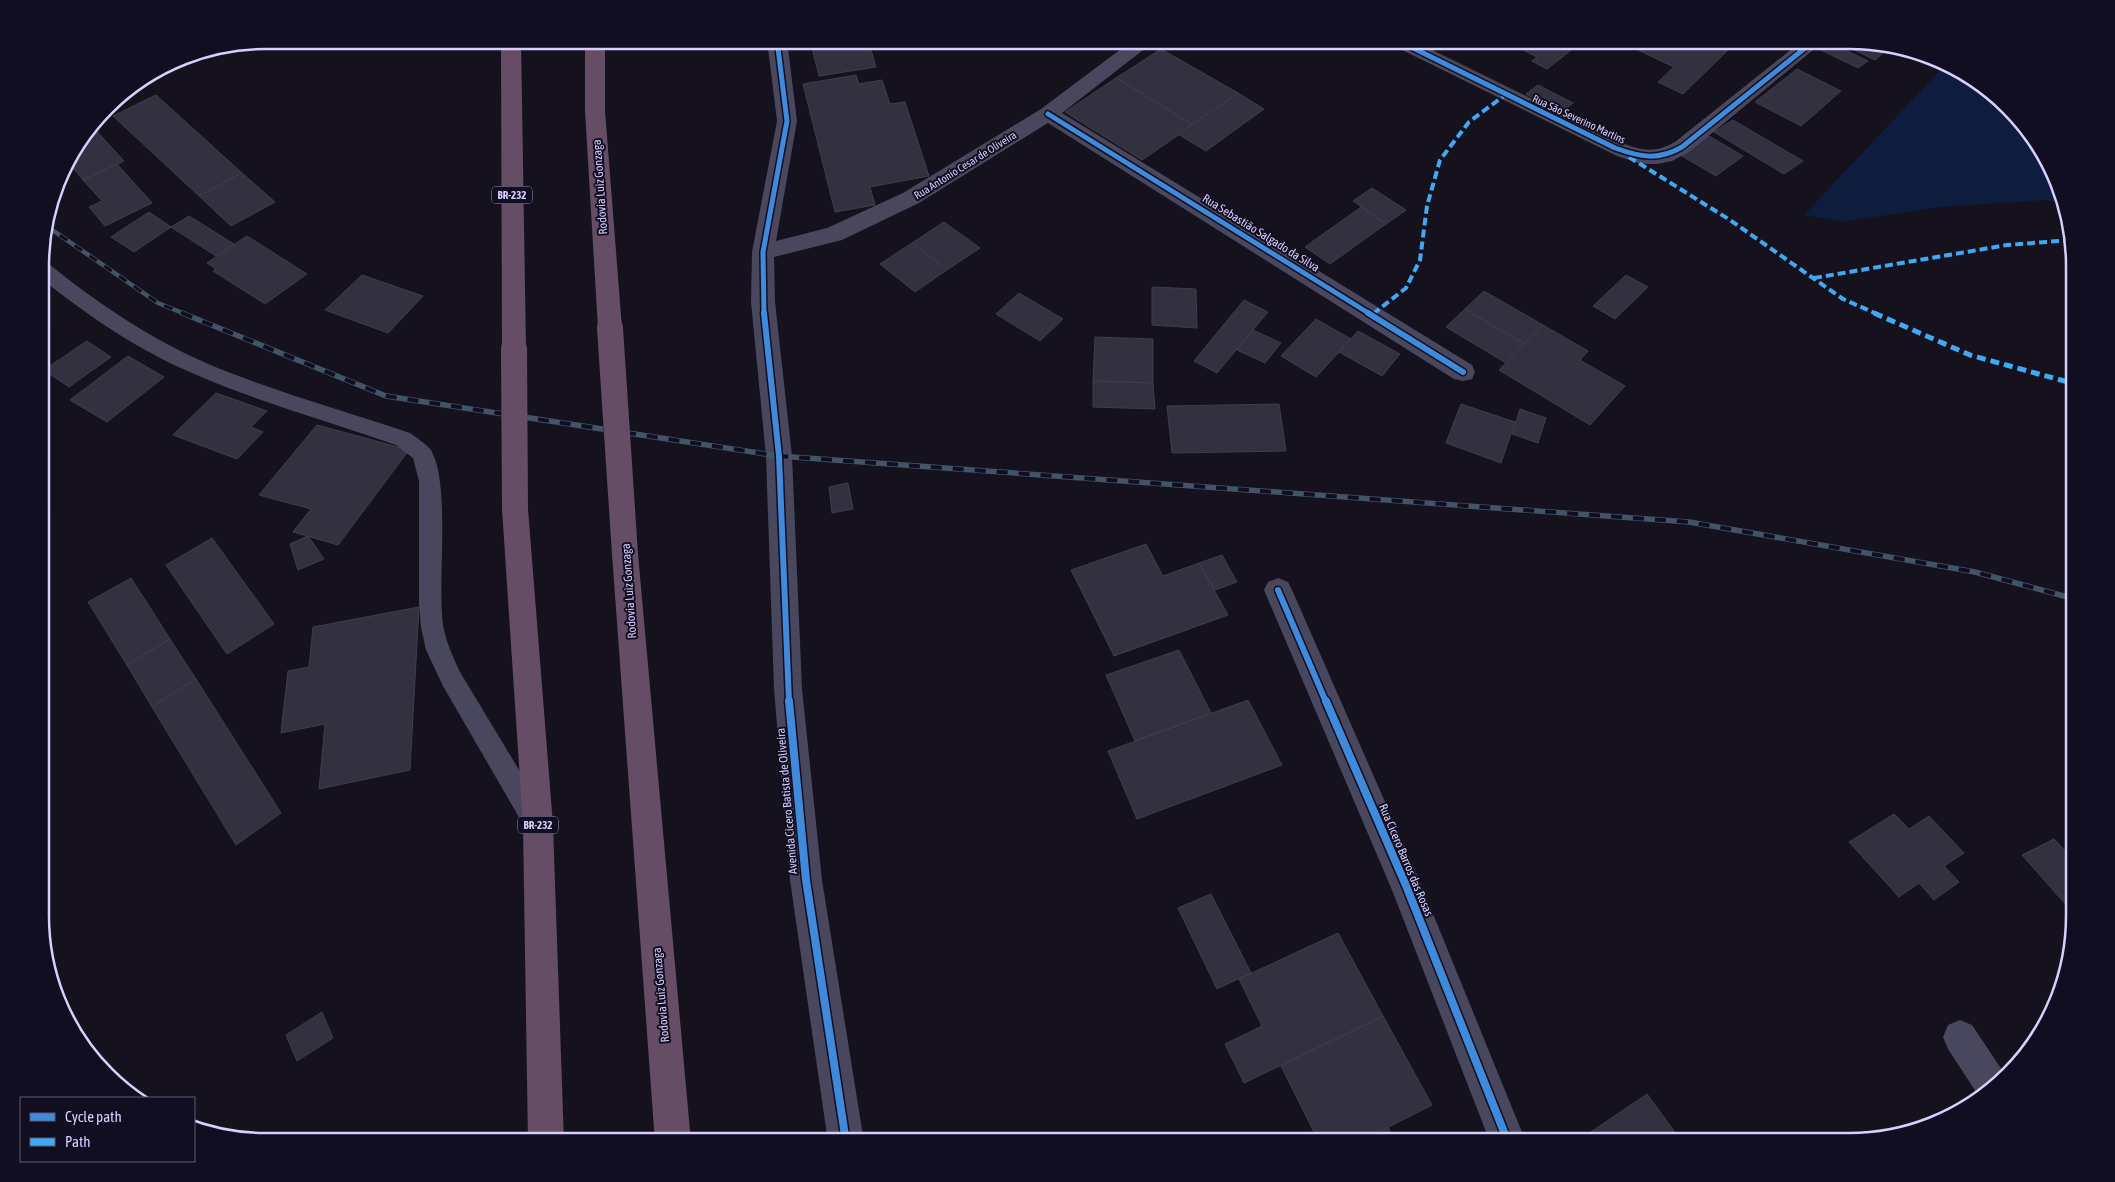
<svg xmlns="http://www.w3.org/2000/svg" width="2115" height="1182" font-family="'Asap Condensed',sans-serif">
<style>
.water{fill:#0e1d3e}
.building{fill:#33303f;stroke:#413c50}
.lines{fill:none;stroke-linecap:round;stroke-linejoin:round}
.lane{fill:#49475d;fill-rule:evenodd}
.street{fill:#49475d;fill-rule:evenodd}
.highway{fill:#654e65;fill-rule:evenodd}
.rail-far1-casing{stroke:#435466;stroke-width:4.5}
.rail-casing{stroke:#435466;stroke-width:5.5}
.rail-far1{stroke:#120e21;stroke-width:3;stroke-dasharray:9;stroke-linecap:butt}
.rail{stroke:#120e21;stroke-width:4;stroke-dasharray:11;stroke-linecap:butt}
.highway-bridge{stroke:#654e65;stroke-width:26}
.quiet-far1{stroke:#3fa9f5;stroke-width:4;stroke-dasharray:8 4;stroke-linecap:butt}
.quiet{stroke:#3fa9f5;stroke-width:5;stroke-dasharray:9 5;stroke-linecap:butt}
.cycleway-far2-casing{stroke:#120e21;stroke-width:8}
.cycleway-far1-casing{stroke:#120e21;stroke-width:9}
.cycleway-casing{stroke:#120e21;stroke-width:11}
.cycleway-far2{stroke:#408adc;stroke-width:5}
.cycleway-far1{stroke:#408adc;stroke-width:6}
.cycleway{stroke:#408adc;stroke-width:8}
.labels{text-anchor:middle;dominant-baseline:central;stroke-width:4;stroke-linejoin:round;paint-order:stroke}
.far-street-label{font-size:11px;fill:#d7cffd;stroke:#120e21}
.shield{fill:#120e21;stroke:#9c95bb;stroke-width:1}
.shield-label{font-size:11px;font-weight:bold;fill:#d7cffd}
.street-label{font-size:12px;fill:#d7cffd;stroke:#120e21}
.rim{fill:none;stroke:#d7cffd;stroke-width:2.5}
</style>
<rect width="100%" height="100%" fill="#15121d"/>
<!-- water -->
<path class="water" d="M1946 64 1962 70 2037 141 2063 193 2066 206 2047 200 1939 207 1843 222 1804 215Z"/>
<!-- building -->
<g class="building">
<path d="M810 40H868L876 67 819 76Z"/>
<path d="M1503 40H1584L1547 69 1532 61 1537 57Z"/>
<path d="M1617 40H1673L1678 42 1681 40H1715L1731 47 1683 94 1658 82 1674 67Z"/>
<path d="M1850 40 1863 42 1884 52 1875 60 1836 41Z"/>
<path d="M1829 42 1868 61 1858 68 1819 49Z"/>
<path d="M1161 49 1238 93 1193 125 1116 78Z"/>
<path d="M1797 69 1841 91 1801 126 1755 102Z"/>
<path d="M856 75 859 84 882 80 890 104 905 102 929 176 870 187 875 205 835 212 803 84Z"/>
<path d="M1116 78 1193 125 1142 160 1065 112Z"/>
<path d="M1538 85 1573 103 1560 113 1526 94Z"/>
<path d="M1238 93 1264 109 1206 151 1178 134Z"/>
<path d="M156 95 242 173 199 196 113 116Z"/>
<path d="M1733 120 1803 161 1784 174 1714 132Z"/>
<path d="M93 127 124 161 83 180 67 161Z"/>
<path d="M1709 136 1743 156 1716 176 1682 156Z"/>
<path d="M117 164 152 203 105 226 89 207 102 201 83 180Z"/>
<path d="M242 173 275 202 231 226 199 196Z"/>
<path d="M1372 188 1406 210 1386 224 1353 201Z"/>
<path d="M1361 207 1386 224 1330 264 1305 247Z"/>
<path d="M149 212 171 227 134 252 111 237Z"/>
<path d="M189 216 234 244 216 256 171 227Z"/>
<path d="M944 222 980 248 947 270 912 243Z"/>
<path d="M247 236 307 274 265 304 213 271 216 269 207 263Z"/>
<path d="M912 243 947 270 915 292 880 264Z"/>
<path d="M362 275 423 296 388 333 325 310Z"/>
<path d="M1626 275 1648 287 1615 319 1593 306Z"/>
<path d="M1152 287 1196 289 1197 328 1152 325Z"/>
<path d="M1484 291 1543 325 1524 344 1465 309Z"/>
<path d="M1019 293 1063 319 1040 341 996 314Z"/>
<path d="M1244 300 1268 312 1217 373 1194 361Z"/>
<path d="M1465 309 1524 344 1506 363 1446 327Z"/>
<path d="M1316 319 1351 339 1316 377 1281 356Z"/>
<path d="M1543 325 1588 351 1580 360 1625 386 1590 425 1499 370Z"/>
<path d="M1253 330 1281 343 1265 363 1237 350Z"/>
<path d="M1358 331 1400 354 1382 376 1339 352Z"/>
<path d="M1095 337 1153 339V383L1093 381Z"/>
<path d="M87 341 111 357 69 387 44 370Z"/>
<path d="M128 356 164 377 107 422 70 400Z"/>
<path d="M1093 381 1153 383 1155 409 1093 407Z"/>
<path d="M216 393 267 411 251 427 263 432 237 459 173 435Z"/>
<path d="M1279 404 1286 451 1172 453 1167 406Z"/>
<path d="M1461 404 1515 422 1501 463 1446 443Z"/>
<path d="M1520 409 1546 418 1538 443 1512 434Z"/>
<path d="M317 425 409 450 338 545 293 532 311 509 259 495Z"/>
<path d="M848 483 853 509 832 513 829 487Z"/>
<path d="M308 536 324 559 298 570 290 544Z"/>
<path d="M212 538 274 624 227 654 166 565Z"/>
<path d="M1146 544 1163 576 1199 563 1228 615 1114 656 1071 570Z"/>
<path d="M1222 555 1237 582 1215 590 1199 563Z"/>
<path d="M131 578 170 639 127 665 88 602Z"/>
<path d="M419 607 410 770 319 789 325 724 281 733 288 671 309 667 313 627Z"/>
<path d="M170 639 196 679 152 707 127 665Z"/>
<path d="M1179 650 1211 713 1135 741 1106 675Z"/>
<path d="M196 679 281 813 236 845 152 707Z"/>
<path d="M1248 700 1282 765 1137 819 1108 751Z"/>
<path d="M1894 814 1909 829 1929 816 1964 853 1944 866 1959 882 1934 900 1919 883 1899 897 1849 842Z"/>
<path d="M2054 839 2075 861V915L2022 855Z"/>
<path d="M1211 894 1251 973 1217 989 1178 908Z"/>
<path d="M1338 933 1383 1016 1244 1083 1225 1044 1262 1026 1239 979Z"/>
<path d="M322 1012 333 1038 297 1061 286 1035Z"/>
<path d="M1383 1016 1432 1105 1359 1142H1319L1281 1066Z"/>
<path d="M1647 1094 1682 1142H1576Z"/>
<path d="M1388 1127 1395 1142H1359Z"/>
</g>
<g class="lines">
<!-- lane -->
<path class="lane" d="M42 262 49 264C97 303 149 338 206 363 272 391 342 410 410 433 417 438 426 444 431 450 451 485 437 581 443 625 446 642 453 657 460 672L545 813 549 822 545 831 536 834 527 831 443 686 426 650 421 627 419 605V481L413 458 396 445C328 421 258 402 192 373 138 350 88 316 42 279Z"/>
<!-- street -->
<g class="street">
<path d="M767 40H787L797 121 776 241 827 228 903 193 1041 109 1133 40H1156L1062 113 1472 365 1475 372 1472 379 1463 381 1454 379 1048 123 919 203 842 240 774 257 775 302 792 456 802 689 822 880 864 1142H828L790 880 774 689 766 456 751 302 752 252 777 121Z"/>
<path d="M1387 40H1412L1622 143C1642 151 1656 153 1675 142L1803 40H1825L1689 152 1672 161 1657 164H1641L1617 156 1390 44Z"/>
<path d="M1278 578 1288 582 1292 590 1418 877 1526 1142H1490L1392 890 1264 590 1268 582Z"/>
<path d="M1960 1020 1972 1025 2004 1073 1980 1098 1948 1049 1943 1037 1948 1025Z"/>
</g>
<!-- highway -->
<g class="highway">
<path d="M501 40H521L526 349 522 355 514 358 506 355 502 349Z"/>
<path d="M585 40H605V111L622 328 618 334 610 337 602 334 598 328 585 111Z"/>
<path d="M515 498 524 501 528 509 553 825 564 1142H528L523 825 502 509 506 501Z"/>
<path d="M625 543 635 546 638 554 691 1142H655L612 554 615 546Z"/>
</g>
<!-- rail-far1 casing -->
<g class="rail-far1-casing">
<path id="rail-far1" d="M45 225 158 303 185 314"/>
</g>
<!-- rail casing -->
<g class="rail-casing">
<path id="rail" d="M182 313 386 396 779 456 1689 522 1975 572 2075 599"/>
</g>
<!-- rail-far1 -->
<use href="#rail-far1" class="rail-far1"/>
<!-- rail -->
<use href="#rail" class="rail"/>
<!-- highway-bridge -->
<g class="highway-bridge">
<path d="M610 328 625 554"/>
<path d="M514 349 515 509"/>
</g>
<!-- quiet-far1 -->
<g class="quiet-far1">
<path d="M1629 157 1730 220 1843 299 1877 314"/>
<path d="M1814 278 2007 245 2072 240"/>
<path d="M1373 314 1406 288 1420 260 1427 206 1440 160 1469 122 1505 95"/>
</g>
<!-- quiet -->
<g class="quiet">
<path d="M1874 313 1970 355 2075 384"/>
<path d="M1372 315 1375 313"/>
</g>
<!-- cycleway-far2 casing -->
<g class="cycleway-far2-casing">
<g id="cycleway-far2">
<path d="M1397 40 1615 148C1640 157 1658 161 1682 147L1815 40"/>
<path d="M1048 114 1370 314"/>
<path d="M764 314 763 252 787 121 777 40"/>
</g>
</g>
<!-- cycleway-far1 casing -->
<g class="cycleway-far1-casing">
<g id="cycleway-far1">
<path d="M764 313 779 456 789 702"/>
<path d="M1368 313 1463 372"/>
<path d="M1278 590 1326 702"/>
</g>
</g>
<!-- cycleway casing -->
<g class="cycleway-casing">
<g id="cycleway">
<path d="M789 701 806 880 846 1142"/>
<path d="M1326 701 1407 888 1508 1142"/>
</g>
</g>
<!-- cycleway-far2 -->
<use href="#cycleway-far2" class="cycleway-far2"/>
<!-- cycleway-far1 -->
<use href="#cycleway-far1" class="cycleway-far1"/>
<!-- cycleway -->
<use href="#cycleway" class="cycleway"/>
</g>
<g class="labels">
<!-- far-street labels -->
<g class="far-street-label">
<text transform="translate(1579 119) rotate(25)">Rua São Severino Martins</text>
<text transform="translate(965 165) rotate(-32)">Rua Antonio Cesar de Oliveira</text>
</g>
<!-- shield labels -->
<g class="shield">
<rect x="492" y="186.5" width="40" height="17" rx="4"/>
<rect x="518" y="816.5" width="40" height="17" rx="4"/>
</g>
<g class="shield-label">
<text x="512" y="195">BR-232</text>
<text x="538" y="825">BR-232</text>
</g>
<!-- street labels -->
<g class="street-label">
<text transform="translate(600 187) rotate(-94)">Rodovia Luiz Gonzaga</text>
<text transform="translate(1261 233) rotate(32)">Rua Sebastião Salgado da Silva</text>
<text transform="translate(629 591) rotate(-94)">Rodovia Luiz Gonzaga</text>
<text transform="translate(787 801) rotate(-95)">Avenida Cicero Batista de Oliveira</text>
<text transform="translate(1406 860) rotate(67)">Rua Cicero Barros das Rosas</text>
<text transform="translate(661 995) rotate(-95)">Rodovia Luiz Gonzaga</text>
</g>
</g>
<!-- crop -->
<path d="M0 0H2115V1182H0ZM266 49H1849A217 217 0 0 1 2066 266V916A217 217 0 0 1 1849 1133H266A217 217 0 0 1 49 916V266A217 217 0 0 1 266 49Z" fill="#120e21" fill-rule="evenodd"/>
<path class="rim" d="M266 49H1849A217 217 0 0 1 2066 266V916A217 217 0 0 1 1849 1133H266A217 217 0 0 1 49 916V266A217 217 0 0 1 266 49Z"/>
<!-- legend -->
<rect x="20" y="1097" width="175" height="65" fill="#120e21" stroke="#615b79"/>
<rect x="30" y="1113" width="25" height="8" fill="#408adc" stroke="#615b79"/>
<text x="65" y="1122" font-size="15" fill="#d7cffd">Cycle path</text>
<rect x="30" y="1138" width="25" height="8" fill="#3fa9f5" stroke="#615b79"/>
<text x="65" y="1147" font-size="15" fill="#d7cffd">Path</text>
</svg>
